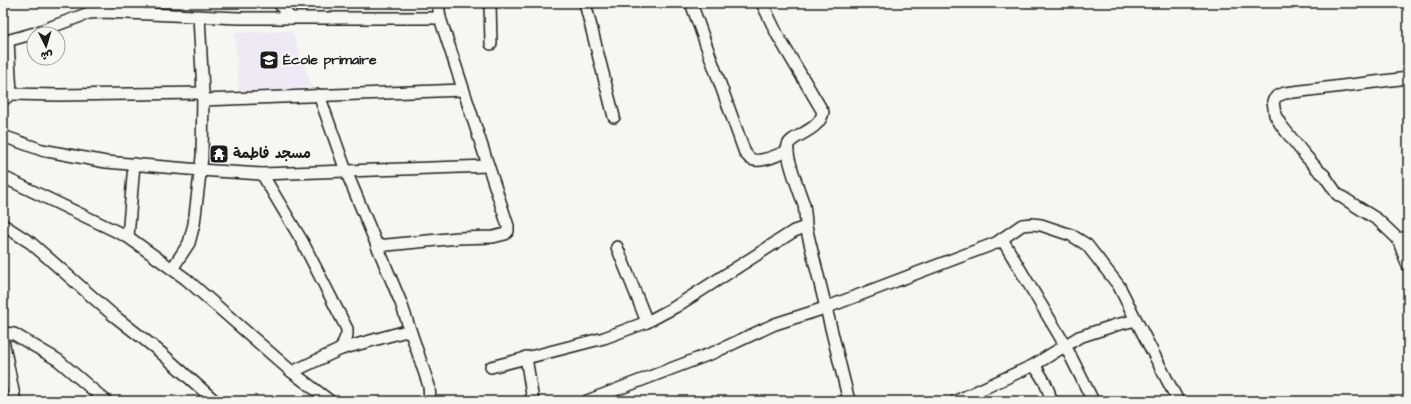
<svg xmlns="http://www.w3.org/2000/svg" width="1411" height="404" font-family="'Architects Daughter','Playpen Sans Arabic',sans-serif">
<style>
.built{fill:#eee9f5}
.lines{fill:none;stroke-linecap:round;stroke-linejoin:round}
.street-casing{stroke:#1c1c1c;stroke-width:14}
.street{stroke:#f6f6f2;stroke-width:11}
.labels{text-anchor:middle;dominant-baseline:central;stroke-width:4;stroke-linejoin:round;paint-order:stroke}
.poi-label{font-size:14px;font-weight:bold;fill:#1c1c1c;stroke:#f6f6f2;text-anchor:start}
</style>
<rect width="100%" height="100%" fill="#f6f6f2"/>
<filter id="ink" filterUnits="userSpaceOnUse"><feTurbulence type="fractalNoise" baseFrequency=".025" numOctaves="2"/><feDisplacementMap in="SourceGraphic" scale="8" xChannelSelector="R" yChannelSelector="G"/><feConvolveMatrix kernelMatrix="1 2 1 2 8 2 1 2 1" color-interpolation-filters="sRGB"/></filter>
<g filter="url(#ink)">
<!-- built -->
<path class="built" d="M292 31 312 87 239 91 235 33Z"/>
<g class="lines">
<!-- street casing -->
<g class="street-casing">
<g id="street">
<path d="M279 3 290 18"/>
<path d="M490 3 491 44"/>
<path d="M585 3 614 117"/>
<path d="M691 3 745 153C747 155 749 158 751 159 760 164 779 154 788 151"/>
<path d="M762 3 778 36 823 112C820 131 792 135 788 145 785 155 800 193 804 205 805 212 806 220 806 227L849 401"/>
<path d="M8 41 11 94 58 95 203 93"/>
<path d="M3 42 35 33 89 13 104 12 239 18H440"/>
<path d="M1408 78 1285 93 1277 96 1273 101 1275 115 1281 125 1304 154 1319 171 1324 175 1337 194 1378 220 1398 239 1408 266"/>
<path d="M319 95 346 171 401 303 429 386 430 401"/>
<path d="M3 100 11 94"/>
<path d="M203 100 463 90"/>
<path d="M3 136 42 150 106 162 200 170 262 174 488 166"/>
<path d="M262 174 302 241 347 329V334L341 349 292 372"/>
<path d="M3 177 128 237 134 164"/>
<path d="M3 225 31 243 113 315 159 351 215 401"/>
<path d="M128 237 186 279 292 372 330 401"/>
<path d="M1002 239 1065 345 1093 401"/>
<path d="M1398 239 1408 237"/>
<path d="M377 246 458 238 493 237 505 234 508 231V226L440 18 438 3"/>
<path d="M617 247 647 322"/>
<path d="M172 269 189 243 194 224 202 157 203 93 199 16"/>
<path d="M3 333 14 334 58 360 106 401"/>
<path d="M3 340 15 401"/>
<path d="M341 349 410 330"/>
<path d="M526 357 533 401"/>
<path d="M1034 365C1042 377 1049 387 1051 401"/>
<path d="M491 367 604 338 647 322 675 307 794 231 806 227"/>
<path d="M587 401 715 352 775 324 825 308 996 243 1022 225 1032 224 1041 225 1071 235 1087 245 1119 286 1136 320"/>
<path d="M956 401 1034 365 1079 337 1116 325 1136 320 1178 401"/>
</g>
</g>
<!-- street -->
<use href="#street" class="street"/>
</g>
</g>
<!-- icons -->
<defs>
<g id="school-square" transform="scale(1)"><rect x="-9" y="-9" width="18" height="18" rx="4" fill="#1c1c1c" stroke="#f6f6f2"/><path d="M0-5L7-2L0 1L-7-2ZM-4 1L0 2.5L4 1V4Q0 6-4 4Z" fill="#fff"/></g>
<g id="temple-square" transform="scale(1)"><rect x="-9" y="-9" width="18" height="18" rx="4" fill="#1c1c1c" stroke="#f6f6f2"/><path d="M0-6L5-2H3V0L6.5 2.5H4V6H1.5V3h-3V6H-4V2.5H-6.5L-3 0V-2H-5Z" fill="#fff"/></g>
</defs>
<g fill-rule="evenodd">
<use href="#school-square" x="269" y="60"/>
<use href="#temple-square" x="219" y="154"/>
</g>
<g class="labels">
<!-- poi labels -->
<g class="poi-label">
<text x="283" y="60">École primaire</text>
<text x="233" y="154">مسجد فاطمة</text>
</g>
</g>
<!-- margin -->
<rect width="1411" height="404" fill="none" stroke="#f6f6f2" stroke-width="16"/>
<rect x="8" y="8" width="1395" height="388" fill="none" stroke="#1c1c1c" stroke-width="1.5" filter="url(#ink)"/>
<!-- north arrow -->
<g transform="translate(46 46) rotate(175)"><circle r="19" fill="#f6f6f2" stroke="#9f9f9c"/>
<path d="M0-3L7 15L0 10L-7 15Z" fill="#1c1c1c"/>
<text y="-6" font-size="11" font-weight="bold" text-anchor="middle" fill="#1c1c1c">ش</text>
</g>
</svg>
